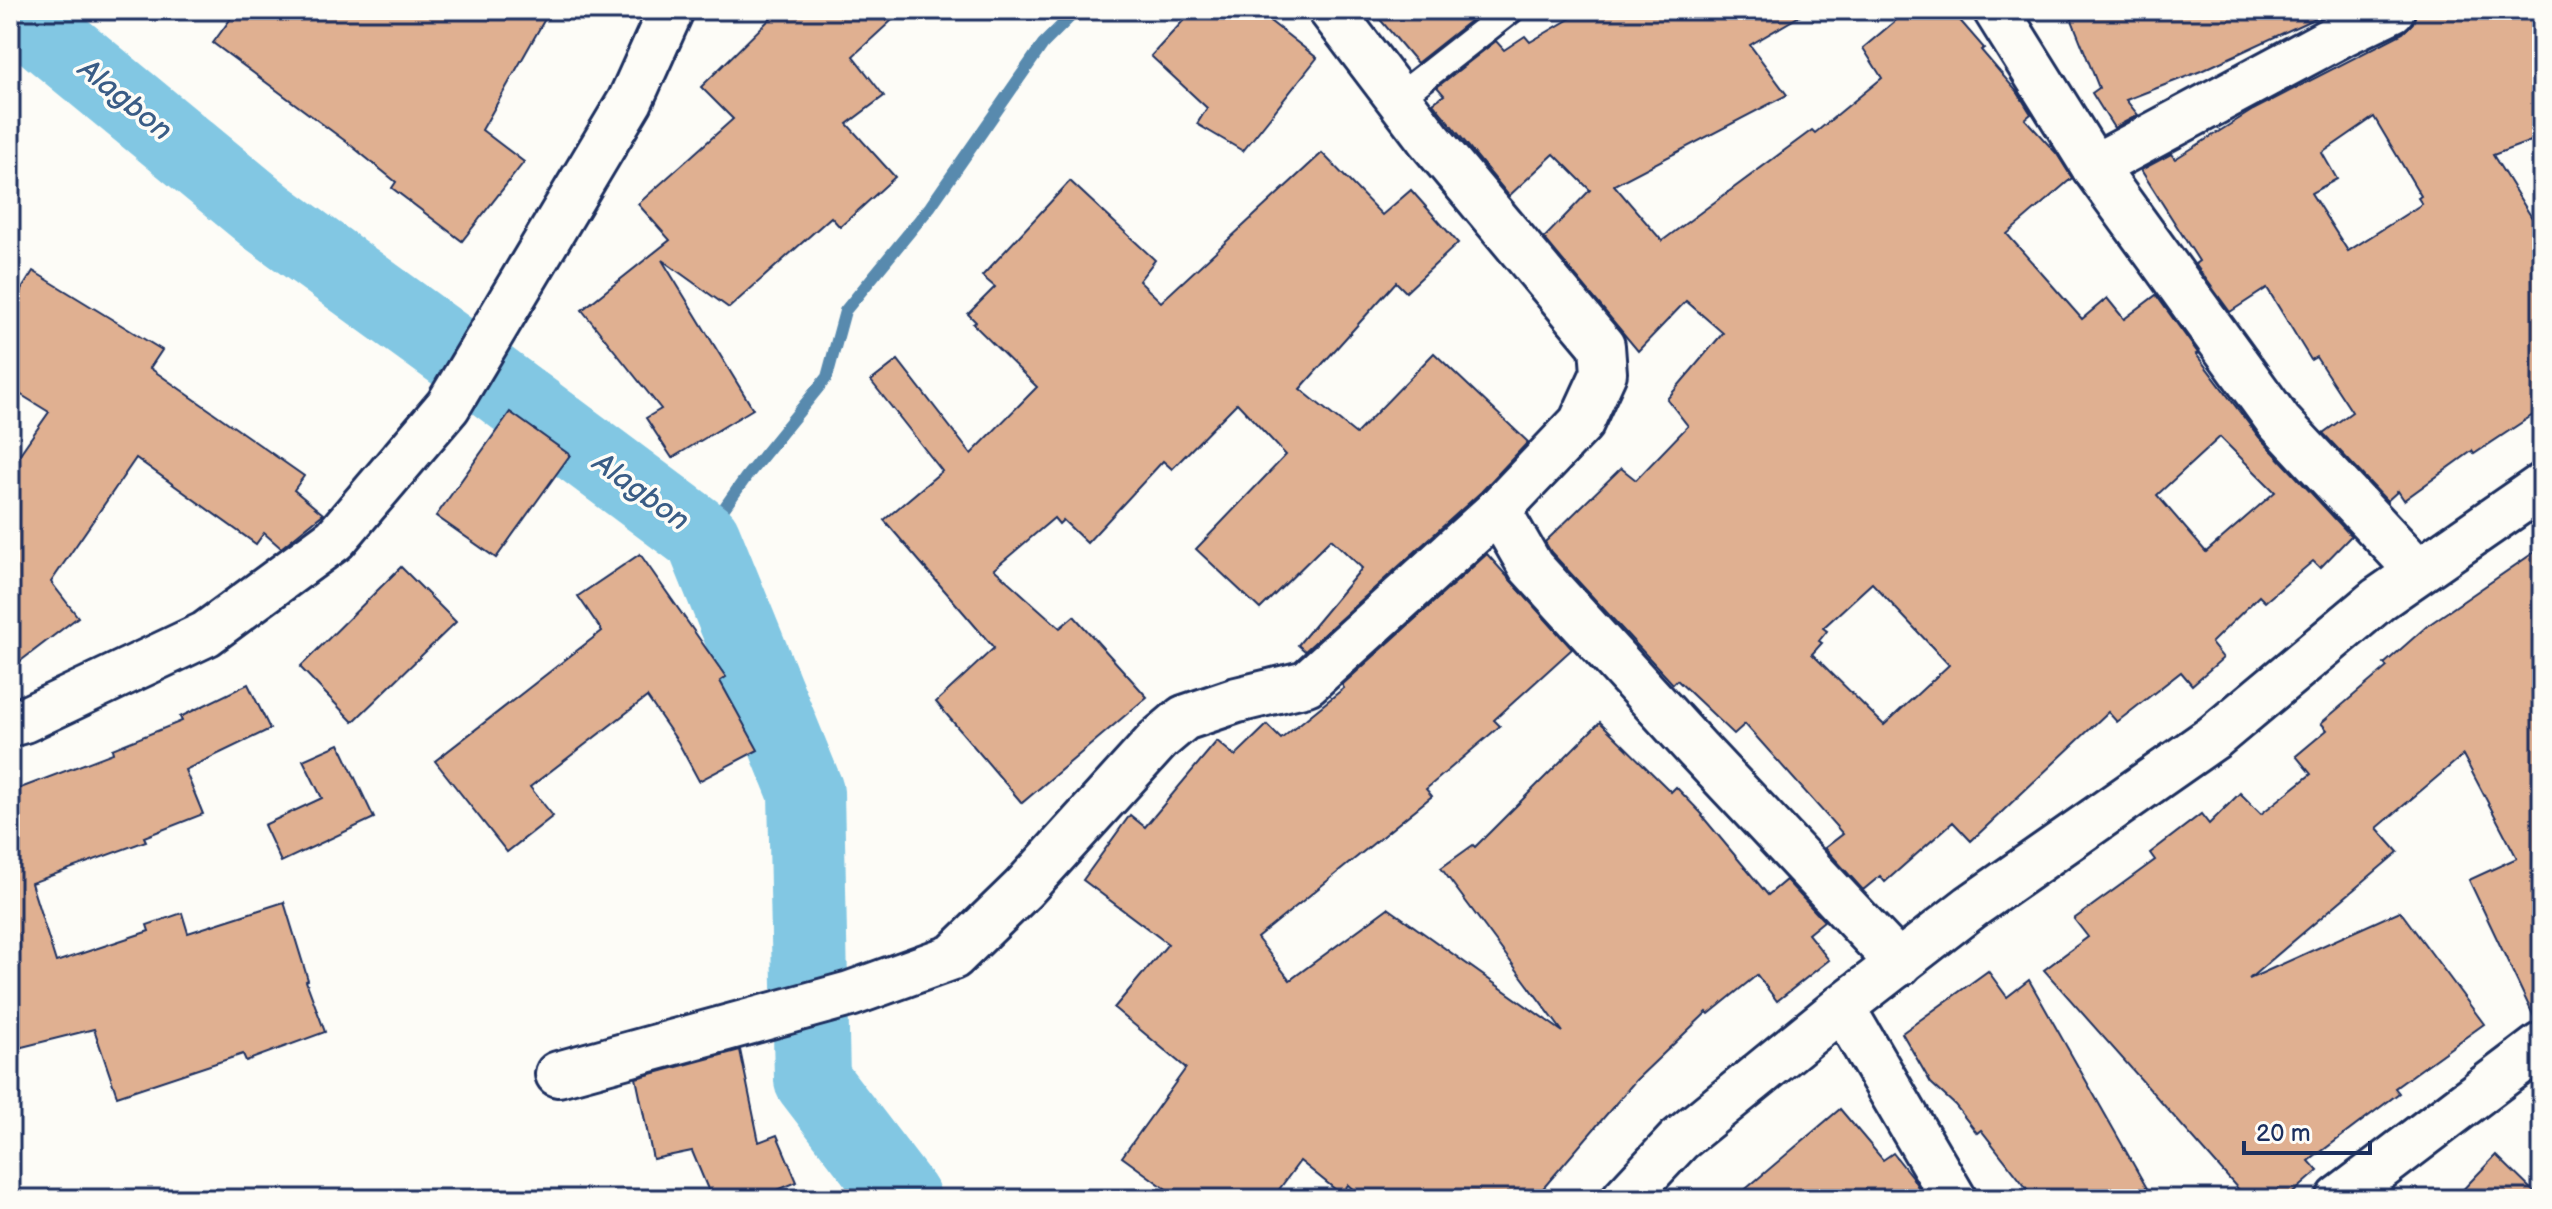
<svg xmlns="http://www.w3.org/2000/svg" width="2552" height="1209" font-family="'Balsamiq Sans',sans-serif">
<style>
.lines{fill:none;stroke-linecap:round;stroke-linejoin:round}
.stream{stroke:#598aae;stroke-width:12}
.river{stroke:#82c7e3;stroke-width:76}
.building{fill:#e0b091;stroke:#1b2f5e;stroke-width:2;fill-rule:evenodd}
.lane-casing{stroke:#1b2f5e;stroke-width:32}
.street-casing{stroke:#1b2f5e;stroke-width:50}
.primary-casing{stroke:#1b2f5e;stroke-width:50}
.lane{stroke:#fdfcf7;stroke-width:26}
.street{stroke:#fdfcf7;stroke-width:44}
.primary{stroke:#fdfcf7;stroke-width:44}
.labels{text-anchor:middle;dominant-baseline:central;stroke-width:7;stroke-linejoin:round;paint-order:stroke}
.water-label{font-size:30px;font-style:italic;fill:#3a5d86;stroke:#fdfcf7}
</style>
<rect width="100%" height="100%" fill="#fdfcf7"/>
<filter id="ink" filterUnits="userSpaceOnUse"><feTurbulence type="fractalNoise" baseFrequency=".0125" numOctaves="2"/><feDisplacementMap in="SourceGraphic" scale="16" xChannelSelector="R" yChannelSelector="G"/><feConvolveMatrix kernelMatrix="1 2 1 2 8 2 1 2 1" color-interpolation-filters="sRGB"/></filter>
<g filter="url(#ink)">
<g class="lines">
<!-- stream -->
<path class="stream" d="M703 538 746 477 827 377 845 311 930 207 1043 44 1077 10"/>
<!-- river -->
<path class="river" d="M16 10 267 217 471 365 703 538 806 792 812 1080 903 1199"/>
</g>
<!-- building -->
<g class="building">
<path d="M237 10H550L482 130 524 162 462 241 392 188 396 182 348 143 213 43Z"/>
<path d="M779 10H903L853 56 884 96 847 124 895 177 840 227 831 217 729 308 662 260 753 409 672 458 646 418 661 409 582 310 670 240 638 204 733 119 701 87Z"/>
<path d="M1193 10H1256L1317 58 1243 151 1197 124 1207 108 1151 56Z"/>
<path d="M1372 10H1469L1475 17 1417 63Z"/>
<path d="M1585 10H1810L1750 45 1787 95 1614 185 1662 241 1812 130 1815 133 1882 78 1863 48 1908 10H1951L1984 48 1981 50 2018 93 2031 114 2025 119 2057 154 2072 178 2007 234 2082 319 2107 298 2124 319 2156 295 2198 353 2196 354 2259 437 2351 536 2320 568 2313 561 2265 602 2259 596 2211 643 2223 658 2192 685 2181 672 2117 722 2108 712 1971 841 1953 822 1885 882 1880 876 1863 890 1825 848 1843 834 1745 724 1734 734 1677 680 1673 684 1551 552 1545 542 1621 468 1636 480 1688 426 1667 399 1723 333 1686 301 1638 351 1544 238 1590 190 1554 154 1509 196 1433 103 1444 95 1437 87 1496 41 1504 50 1525 36 1530 42ZM2220 437 2275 492 2206 552 2157 495ZM1872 583 1949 665 1884 725 1812 654 1822 643 1819 641 1827 631 1823 628Z"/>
<path d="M2068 10H2333L2201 71 2126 100 2138 115 2114 128 2092 93 2099 88Z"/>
<path d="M2417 10H2542V137L2493 155 2542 234V409L2474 454 2472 451 2404 500 2398 491 2387 501 2323 433 2352 412 2316 357 2311 360 2267 288 2230 312 2195 264 2199 261 2141 170 2171 154 2175 159 2253 110 2403 33 2413 23ZM2374 117 2421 196 2418 198 2422 204 2348 251 2311 193 2337 179 2322 153Z"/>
<path d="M1322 153 1382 215 1411 190 1458 243 1406 292 1396 282 1300 389 1356 434 1434 353 1528 442 1481 492 1305 651 1298 645 1362 568 1331 539 1260 609 1196 549 1286 455 1237 403 1172 469 1163 461 1087 543 1063 520 1059 524 1054 518 994 569 1060 628 1074 616 1147 697 1022 803 936 702 994 648 884 520 942 471 871 381 898 360 971 454 1037 387 973 324 976 322 968 314 995 287 982 276 1070 181 1155 260 1139 281 1161 302Z"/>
<path d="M33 271 162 350 150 368 304 476 294 490 323 514 281 548 264 533 256 544 136 458 51 582 78 617 10 669V468L49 412 10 388V308Z"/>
<path d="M510 412 570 455 496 558 436 516Z"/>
<path d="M2542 547V1021H2536L2469 880 2517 858 2463 755 2377 828 2398 852 2249 979 2400 911 2484 1024 2395 1088 2399 1093 2309 1161 2318 1171 2286 1199H2247L2044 970 2088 937 2074 919 2155 860 2150 853 2201 814 2209 824 2240 793 2261 814 2311 774 2296 756 2327 730 2321 723 2387 667 2384 664 2427 626Z"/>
<path d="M640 554 726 677 720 681 758 750 699 781 678 742 647 697 530 787 553 816 507 852 435 761 602 631 578 596Z"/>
<path d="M1487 554 1572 649 1494 720 1500 726 1426 789 1432 796 1257 938 1290 980 1388 908 1563 1032 1441 868 1473 845 1475 847 1600 722 1671 792 1676 787 1703 815 1702 816 1768 895 1786 880 1824 921 1808 934 1829 960 1777 1001 1757 975 1709 1014 1707 1012 1636 1080 1534 1199H1364L1348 1185 1341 1194 1300 1161 1272 1199H1180L1122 1157 1186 1068 1114 1008 1168 944 1083 880 1130 815 1145 827 1217 741 1235 756 1267 725 1281 739 1344 688 1342 685Z"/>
<path d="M401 567 456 622 353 722 300 667Z"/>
<path d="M248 684 270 729 185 770 203 814 144 837 146 841 31 883 56 962 149 931 147 925 182 913 188 933 284 902 308 980 306 981 325 1032 246 1061 243 1054 117 1096 94 1029 10 1050V792L113 753 112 749 182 721 180 717Z"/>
<path d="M339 744 374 818 281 862 264 825 322 798 303 760Z"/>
<path d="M1988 971 2007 997 2029 980 2153 1199H2035L1981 1130 1977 1133 1955 1105 1931 1083 1902 1033Z"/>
<path d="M740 1050 759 1142 777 1135 797 1182 756 1199H712L692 1151 653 1159 636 1078Z"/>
<path d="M1840 1109 1883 1160 1893 1153 1912 1177 1925 1199H1734Z"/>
<path d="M2496 1155 2541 1199H2454Z"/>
</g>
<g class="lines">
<!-- lane casing -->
<g class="lane-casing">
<path id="lane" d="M1398 98 1510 10"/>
</g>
<!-- street casing -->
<g class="street-casing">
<g id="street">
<path d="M1996 10 2094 167 2279 422 2418 571"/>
<path d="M2094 167 2342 34 2392 10"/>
<path d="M1498 510 1531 567 1696 748 1899 964"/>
<path d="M10 724 24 720 206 634 335 539 448 406 630 101 671 10"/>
<path d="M1842 1007 1954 1199"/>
<path d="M558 1074 850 994 953 957 1023 889 1158 740 1184 718 1237 700 1307 683 1498 510 1581 423 1604 373 1602 346 1429 139 1331 10"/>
<path d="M2339 1199 2542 1045"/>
</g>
</g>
<!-- primary casing -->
<g class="primary-casing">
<path id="primary" d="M1624 1199 1679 1140 1842 1007 1971 907 2214 737 2379 599 2542 486"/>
</g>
<!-- lane -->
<use href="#lane" class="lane"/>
<!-- street -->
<use href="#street" class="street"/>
<!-- primary -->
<use href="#primary" class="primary"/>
</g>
</g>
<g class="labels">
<!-- water labels -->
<g class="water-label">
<text transform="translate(125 100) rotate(39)">Alagbon</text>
<text transform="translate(641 492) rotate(36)">Alagbon</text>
</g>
</g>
<!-- margin -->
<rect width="2552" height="1209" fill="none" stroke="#fdfcf7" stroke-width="40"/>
<rect x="20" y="20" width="2512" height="1169" fill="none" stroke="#1b2f5e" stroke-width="3" filter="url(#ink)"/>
<!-- scale -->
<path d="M2244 1141v12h126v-12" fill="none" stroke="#1b2f5e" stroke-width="4"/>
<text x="2256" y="1141" font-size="24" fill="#1b2f5e" stroke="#fdfcf7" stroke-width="6" paint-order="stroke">20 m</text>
</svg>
